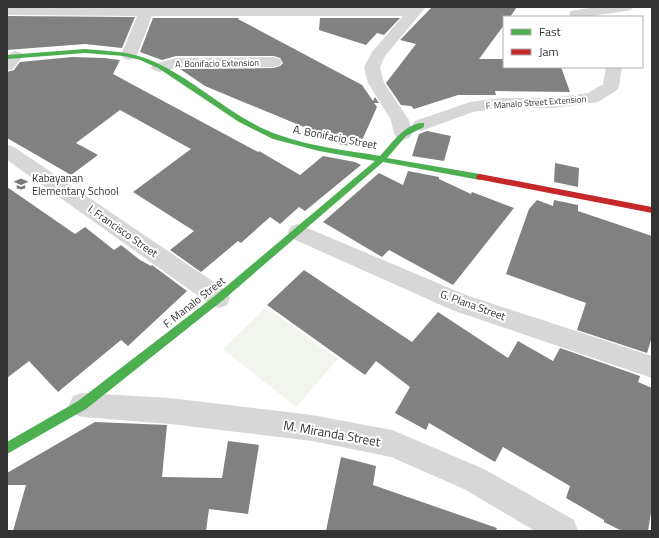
<svg xmlns="http://www.w3.org/2000/svg" width="659" height="538" font-family="'Titillium Web',sans-serif">
<style>
.green{fill:#f1f5ed}
.building{fill:#818181}
.lines{fill:none;stroke-linecap:round;stroke-linejoin:round}
.street{fill:#d7d7d7;fill-rule:evenodd}
.fast{fill:#4caf50;fill-rule:evenodd}
.jam{fill:#c62828;fill-rule:evenodd}
.labels{text-anchor:middle;dominant-baseline:central;stroke-width:4;stroke-linejoin:round;paint-order:stroke}
.far-street-label{font-size:9px;fill:#333;stroke:#fff}
.street-label{font-size:11px;fill:#333;stroke:#fff}
.poi-label{font-size:11px;fill:#333;stroke:#fff;text-anchor:start}
.near-street-label{font-size:13px;fill:#333;stroke:#fff}
</style>
<rect width="100%" height="100%" fill="#fff"/>
<!-- green -->
<path class="green" d="M266 307 338 359 296 407 223 349Z"/>
<!-- building -->
<g class="building">
<path d="M432 7H517L510 17H504V25L479 59H504V67H561L570 92 495 91 496 95H458L414 109 411 106 401 105 386 83 416 44 400 40Z"/>
<path d="M7 16 135 17 122 48 85 44 7 50Z"/>
<path d="M153 18H239L238 19 362 85 373 101 375 97 379 103H374L377 107 359 147 338 144 340 142 205 86 180 69 274 68 280 66 283 63 280 58 274 56H176L162 60 140 52Z"/>
<path d="M320 18H400L384 35 377 33 366 45 319 30Z"/>
<path d="M72 57 104 58 120 60 113 74 258 152 259 151 300 175 323 156 355 162 361 165 305 211 299 207 280 224 270 217 241 243 238 241 201 272 170 250 194 231 133 192 191 149 120 110 76 143 98 155 71 175 7 138V72L14 70 20 62Z"/>
<path d="M427 131 451 136 444 161 412 156 419 134Z"/>
<path d="M555 163 579 168 578 187 554 182Z"/>
<path d="M408 171 439 177V179L471 194 472 192 514 208 453 285 389 250 382 257 323 222 379 173 403 185Z"/>
<path d="M7 187 75 234 85 227 114 250 121 245 140 260 151 266 152 265 187 291 128 346 121 340 58 392 29 361 7 378Z"/>
<path d="M537 200 553 206 554 200 578 205V211L652 236V337L647 353 577 330 586 303 506 274 529 209Z"/>
<path d="M304 270 412 342 438 312 508 358 518 341 553 361 560 348 640 376 638 382 652 388V506L648 531H622L604 522V520L566 498 570 486 503 447 495 462 429 423 426 430 395 413 410 387 376 361 365 375 267 305Z"/>
<path d="M95 422 167 425 162 477 222 478 228 441 259 445 248 514 209 509 206 531H13L26 485H7V473Z"/>
<path d="M341 457 376 466 373 485 497 528 496 531H326Z"/>
</g>
<g class="lines">
<!-- street -->
<g class="street">
<path d="M7 7H426L385 56 380 67 384 83 409 120 412 134 409 138 403 140 397 138 394 134 391 120 368 83 364 67 372 52 403 16H152L137 55 135 58 129 60 123 58 121 55 137 16 7 15Z"/>
<path d="M595 7H633L631 10 626 11 585 17H571L569 14 571 11Z"/>
<path d="M15 51 21 53 23 56 13 69 7 71C7 62 5 54 15 51Z"/>
<path d="M274 57 280 59 282 62 280 65 274 67 176 68 159 72 153 70 151 67 153 64 176 58Z"/>
<path d="M606 67H622L619 86 617 90 598 102 553 108H502L473 112 421 131 415 129 412 125 415 121 470 102 502 98H553L588 93 603 84Z"/>
<path d="M7 145 14 147 227 291 230 298 227 305 219 308 211 305 7 160Z"/>
<path d="M298 224 466 295 652 356V378L452 310 291 238 288 232 291 226Z"/>
<path d="M82 393 170 398 312 415 392 430 484 469 574 520 578 531H535L464 489 391 457 312 441 170 424 82 417 73 414 69 405 73 396Z"/>
</g>
<!-- fast -->
<path class="fast" d="M85 49C105 51 126 51 145 58 193 76 230 118 279 135 311 147 347 150 380 156 390 145 407 121 424 123V127L406 136 387 158 480 174 484 177 480 180 383 162 222 301 86 409 7 454V442L78 401 216 295 375 161 319 151 273 139 239 122 158 68 140 60 124 56 85 53 7 59V55Z"/>
<!-- jam -->
<path class="jam" d="M480 174 652 207V213L477 179 476 177 477 175Z"/>
</g>
<!-- icons -->
<defs>
<g id="school-bare" transform="scale(1.08)"><path d="M0-5L7-2L0 1L-7-2ZM-4 1L0 2.5L4 1V4Q0 6-4 4Z" fill="#7a7a7a" stroke="#fff" stroke-width="2.5" paint-order="stroke"/></g>
</defs>
<g fill-rule="evenodd">
<use href="#school-bare" x="21" y="184"/>
</g>
<g class="labels">
<!-- far-street labels -->
<g class="far-street-label">
<text transform="translate(217 63) rotate(-1)">A. Bonifacio Extension</text>
<text transform="translate(536 102) rotate(-4)">F. Manalo Street Extension</text>
</g>
<!-- street labels -->
<g class="street-label">
<text transform="translate(335 137) rotate(11)">A. Bonifacio Street</text>
<text transform="translate(123 231) rotate(35)">I. Francisco Street</text>
<text transform="translate(194 302) rotate(-38)">F. Manalo Street</text>
<text transform="translate(473 305) rotate(20)">G. Plana Street</text>
</g>
<!-- poi labels -->
<g class="poi-label">
<text x="32" y="178">Kabayanan<tspan x="32" dy="13">Elementary School</tspan></text>
</g>
<!-- near-street labels -->
<g class="near-street-label">
<text transform="translate(332 433) rotate(10)">M. Miranda Street</text>
</g>
</g>
<!-- border -->
<rect width="659" height="538" fill="none" stroke="#333333" stroke-width="16"/>
<!-- legend -->
<rect x="503" y="16" width="140" height="52" fill="#ffffff" stroke="#adadad"/>
<rect x="511" y="29" width="20" height="6" fill="#4caf50" stroke="#adadad"/>
<text x="539" y="36" font-size="12" fill="#333333">Fast</text>
<rect x="511" y="49" width="20" height="6" fill="#c62828" stroke="#adadad"/>
<text x="539" y="56" font-size="12" fill="#333333">Jam</text>
</svg>
